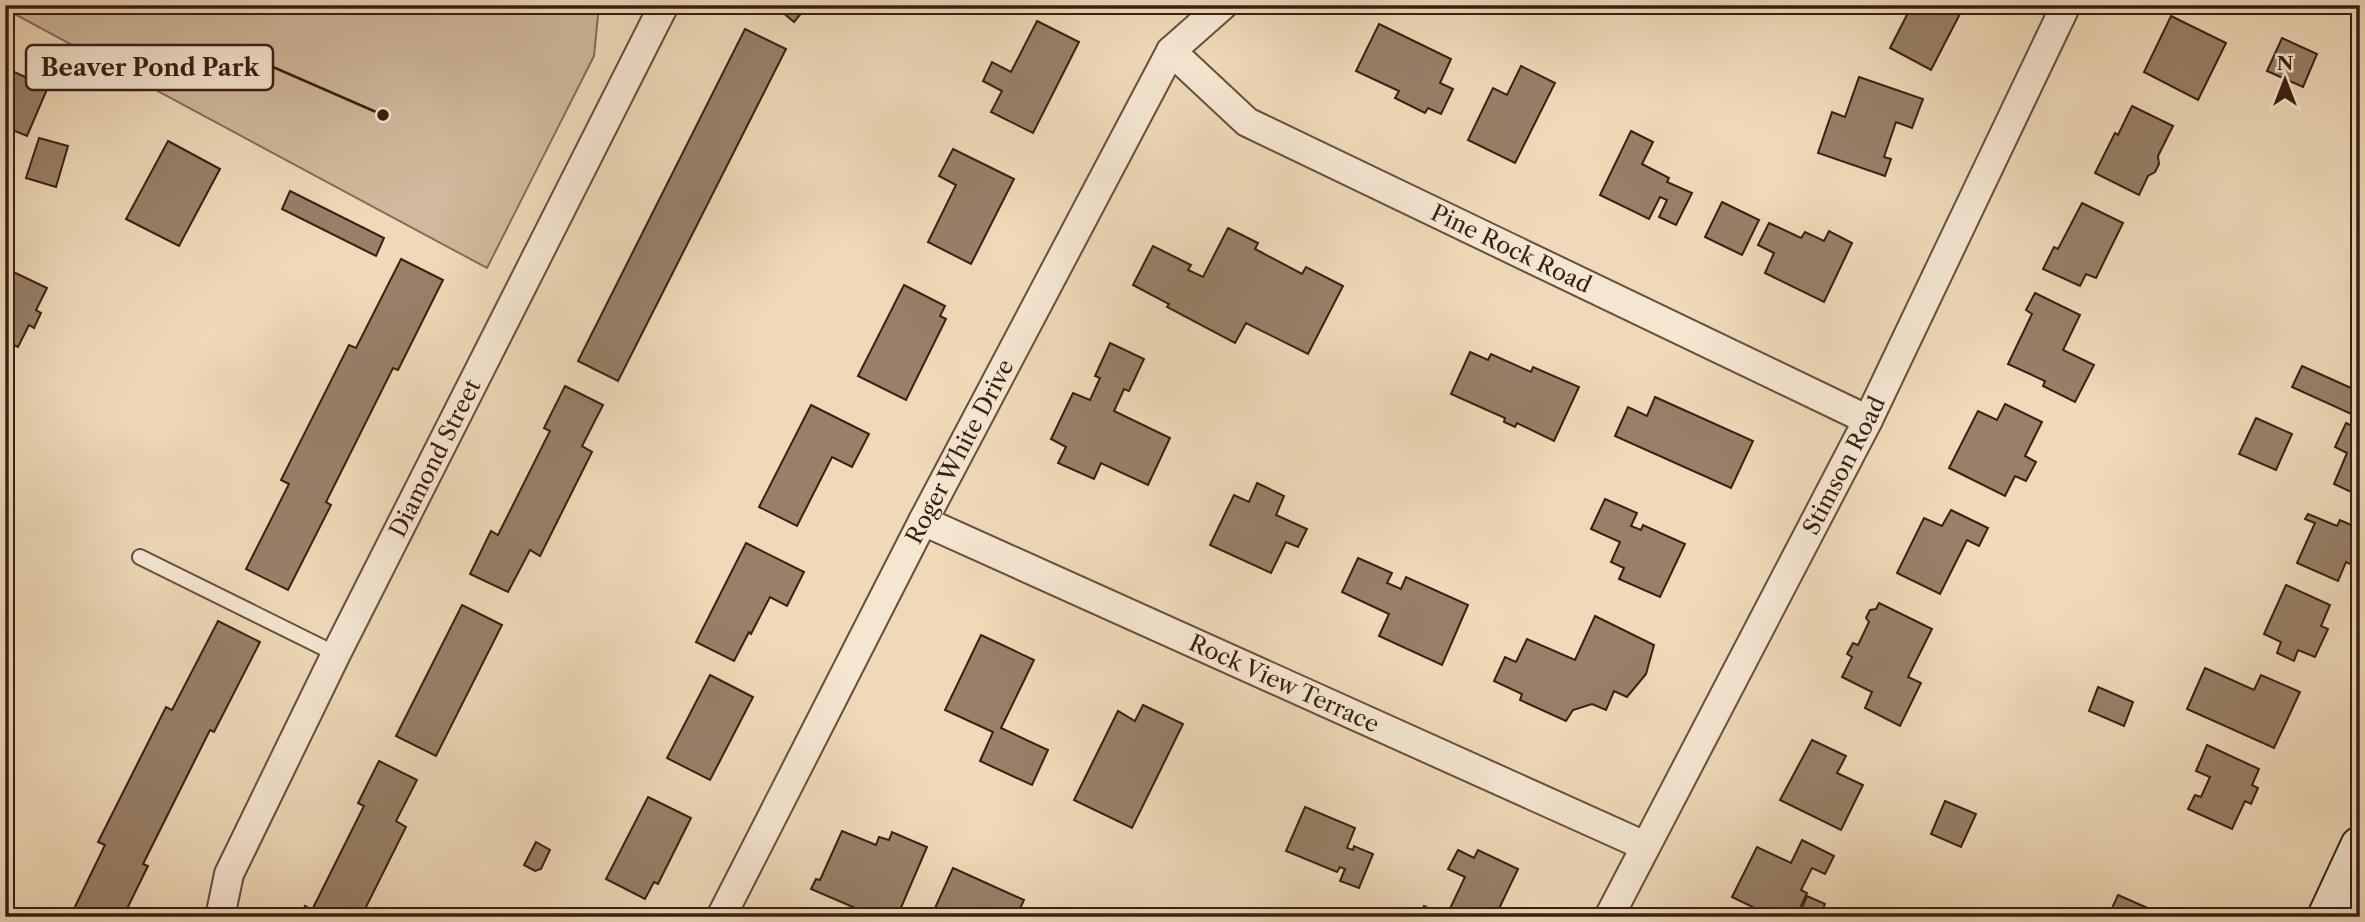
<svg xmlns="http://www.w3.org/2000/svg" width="2365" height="922" font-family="'Libre Caslon Text',serif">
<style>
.green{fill:#d0b99c;stroke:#856c58;stroke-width:2}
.building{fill:#988069;stroke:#3a1f13;stroke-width:2}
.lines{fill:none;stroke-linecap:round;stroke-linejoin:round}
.service-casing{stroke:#674e3c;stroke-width:18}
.minor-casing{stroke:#674e3c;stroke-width:32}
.secondary-casing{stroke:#3a1f13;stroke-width:42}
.service{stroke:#f5e6d1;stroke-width:14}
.minor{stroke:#f5e6d1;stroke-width:28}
.secondary{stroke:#f5e6d1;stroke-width:38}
.labels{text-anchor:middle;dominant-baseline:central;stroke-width:5;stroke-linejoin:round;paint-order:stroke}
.street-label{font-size:23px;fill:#3a1f13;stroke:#f5e6d1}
.leader{fill:none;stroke:#3a1f13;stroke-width:2.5}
.callout-dot{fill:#3a1f13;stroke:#f5e6d1;stroke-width:2.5}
.callout{fill:#f5e6d1;stroke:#3a1f13;stroke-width:2.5}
.callout-label{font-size:24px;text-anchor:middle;font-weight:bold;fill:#3a1f13}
</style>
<rect width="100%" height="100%" fill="#efd9b8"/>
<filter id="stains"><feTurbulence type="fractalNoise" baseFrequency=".00286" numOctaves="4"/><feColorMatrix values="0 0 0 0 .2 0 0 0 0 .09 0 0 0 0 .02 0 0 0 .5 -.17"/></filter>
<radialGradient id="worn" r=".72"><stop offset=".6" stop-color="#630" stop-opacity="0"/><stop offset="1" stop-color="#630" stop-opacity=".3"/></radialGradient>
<!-- green -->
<path class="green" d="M5 5H599L594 56 487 268 5 9Z"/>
<!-- building -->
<g class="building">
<path d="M774 5H808L794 22Z"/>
<path d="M1591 5H1633L1593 14Z"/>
<path d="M1912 5H1959L1963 8 1931 70 1890 48Z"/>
<path d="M2171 16 2226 43 2198 100 2144 72Z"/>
<path d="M1037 21 1079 42 1033 133 991 112 1002 91 983 81 992 62 1011 72Z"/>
<path d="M1379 24 1451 59 1440 83 1453 89 1441 114 1428 108 1425 113 1395 98 1399 91 1356 71Z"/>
<path d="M745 29 786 49 618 381 578 361Z"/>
<path d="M2282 38 2317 54 2303 87 2267 71Z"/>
<path d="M1521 66 1555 83 1515 163 1468 140 1493 88 1507 95Z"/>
<path d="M5 68 48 87 27 136 5 127Z"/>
<path d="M1859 77 1923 99 1912 128 1896 122 1884 157 1891 159 1885 176 1818 153 1832 112 1845 117Z"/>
<path d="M2132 106 2173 126 2158 156 2159 164 2155 172 2148 176 2139 195 2095 173 2115 133 2118 135Z"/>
<path d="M1631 131 1653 142 1642 164 1669 178 1667 182 1692 193 1676 225 1659 217 1667 200 1660 197 1649 219 1600 195Z"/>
<path d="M39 138 68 146 56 187 26 178Z"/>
<path d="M168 141 220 169 179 246 126 219Z"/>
<path d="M953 149 1014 179 971 264 928 242 956 185 939 176Z"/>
<path d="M290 191 384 238 376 256 282 209Z"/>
<path d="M2360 195V216L2352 212Z"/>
<path d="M1722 202 1759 220 1742 255 1705 237Z"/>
<path d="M2082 203 2123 223 2096 278 2086 274 2080 286 2043 269 2054 247 2058 249Z"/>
<path d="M1769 223 1801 238 1805 232 1824 241 1829 231 1852 243 1824 302 1765 273 1774 253 1758 245Z"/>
<path d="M1228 228 1258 243 1255 249 1302 274 1306 267 1343 286 1308 354 1246 323 1235 343 1167 307 1169 304 1133 285 1153 246 1191 265 1188 270 1203 277Z"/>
<path d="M401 259 443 280 398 370 393 368 326 502 331 505 288 590 246 569 289 484 281 480 349 345 356 348Z"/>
<path d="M5 268 47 288 36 310 41 313 34 328 29 325 18 347 5 341Z"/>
<path d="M904 285 945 306 940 316 946 319 906 400 858 376Z"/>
<path d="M2035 293 2080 315 2063 350 2094 365 2075 402 2043 386 2045 381 2008 364 2032 314 2026 310Z"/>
<path d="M1110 343 1144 359 1129 391 1124 389 1114 411 1170 438 1148 485 1101 463 1094 479 1058 463 1066 447 1051 439 1073 393 1090 400 1100 378 1095 376Z"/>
<path d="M1470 352 1488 360 1491 354 1531 372 1533 367 1579 387 1554 441 1517 423 1515 427 1504 422 1505 418 1451 394Z"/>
<path d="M2302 366 2360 392V418L2292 387Z"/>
<path d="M565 386 603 405 582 446 592 452 540 556 530 550 508 592 470 574 491 531 498 535 550 431 544 428Z"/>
<path d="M1655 397 1753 441 1731 488 1615 436 1628 407 1647 416Z"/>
<path d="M2005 404 2042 422 2025 456 2036 462 2026 481 2015 476 2005 496 1949 468 1978 411 1997 420Z"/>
<path d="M811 405 869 434 852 467 832 457 797 526 759 507Z"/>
<path d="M2256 418 2292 434 2276 470 2239 454Z"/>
<path d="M2346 423 2358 429 2360 426V496L2334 484 2347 453 2335 447Z"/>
<path d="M1257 483 1284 496 1276 515 1307 529 1298 547 1286 542 1271 573 1210 545 1234 495 1249 502Z"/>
<path d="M1605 499 1637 513 1631 526 1641 530 1643 525 1685 544 1660 597 1619 579 1624 568 1611 562 1620 542 1591 529Z"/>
<path d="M1951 510 1988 528 1979 546 1967 540 1940 594 1897 573 1924 518 1942 526Z"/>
<path d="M2308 514 2337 526 2340 520 2360 529 2359 568 2346 562 2338 581 2297 563 2315 523 2305 519Z"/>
<path d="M746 543 804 572 787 606 770 597 751 634 749 632 734 661 696 642Z"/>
<path d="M1358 558 1392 573 1387 583 1401 589 1406 577 1468 605 1442 665 1379 636 1389 614 1342 592Z"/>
<path d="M2286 585 2330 605 2321 626 2328 629 2315 657 2298 650 2294 661 2277 653 2281 642 2264 634Z"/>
<path d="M1879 603 1932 629 1908 677 1921 683 1900 726 1865 708 1872 692 1842 677 1852 657 1847 654 1853 643 1858 645 1869 622 1866 618 1870 610 1876 609Z"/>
<path d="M462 605 502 625 436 756 396 736Z"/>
<path d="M1595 616 1654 645 1646 674 1627 697 1614 691 1606 710 1592 704 1573 710 1566 721 1520 700 1522 694 1494 681 1505 657 1516 662 1527 639 1575 660Z"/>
<path d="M218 621 260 642 214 732 210 730 143 864 148 866 123 917H70L105 845 98 842 166 707 172 710Z"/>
<path d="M981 635 1034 660 1001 728 1048 750 1032 785 980 761 993 732 945 710Z"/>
<path d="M2205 668 2254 690 2261 675 2300 692 2274 748 2187 709Z"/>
<path d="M710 675 753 697 710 780 667 758Z"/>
<path d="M2098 687 2133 702 2124 726 2089 711Z"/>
<path d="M1143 705 1183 724 1132 828 1074 800 1118 711 1135 721Z"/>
<path d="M1812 740 1846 756 1837 773 1863 785 1841 830 1780 800Z"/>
<path d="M2207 745 2259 769 2252 785 2258 788 2251 804 2245 801 2232 829 2188 809 2195 795 2201 797 2210 777 2196 771Z"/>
<path d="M379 761 417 780 396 821 406 827 361 917H300L305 906 312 910 364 806 358 803Z"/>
<path d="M648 797 691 818 658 884 654 882 645 899 606 879Z"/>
<path d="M1945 801 1976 814 1961 847 1931 834Z"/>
<path d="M1305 807 1355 828 1347 848 1353 850 1354 846 1373 854 1359 888 1340 881 1345 869 1340 867 1337 872 1286 851Z"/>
<path d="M842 831 876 845 879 837 889 840 892 832 927 847 897 917H876L811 889 816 879 820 880Z"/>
<path d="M1802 840 1834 856 1825 874 1812 868 1801 890 1807 893 1796 917H1773L1732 897 1757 847 1791 863Z"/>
<path d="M536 842 550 850 541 869 535 871 524 865Z"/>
<path d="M1458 850 1474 858 1478 850 1518 869 1495 917H1446L1465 877 1448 869Z"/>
<path d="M953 868 1024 900 1016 917H931Z"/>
<path d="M2118 895 2168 917H2108Z"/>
<path d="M1807 896 1825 904 1819 917 1799 916Z"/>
<path d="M1424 906 1445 917H1418Z"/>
</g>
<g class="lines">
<!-- service casing -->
<g class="service-casing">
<path id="service" d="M140 557 336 654"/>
</g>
<!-- minor casing -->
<g class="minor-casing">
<g id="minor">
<path id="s1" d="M1171 51 1247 122 1868 420"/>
<path id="s2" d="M923 521 1645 846"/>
<path id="s3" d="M220 917 229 874 336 654 664 5"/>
<path id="s4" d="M721 917 923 521 1171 51 1223 5"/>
<path id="s5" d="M1609 917 1868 420 2066 5"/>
</g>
</g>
<!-- secondary casing -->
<g class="secondary-casing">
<path id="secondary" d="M2327 917 2360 846"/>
</g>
<!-- service -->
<use href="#service" class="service"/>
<!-- minor -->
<use href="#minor" class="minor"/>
<!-- secondary -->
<use href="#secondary" class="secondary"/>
</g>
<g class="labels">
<!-- street labels -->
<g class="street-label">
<text stroke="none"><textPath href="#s1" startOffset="397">Pine Rock Road</textPath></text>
<text stroke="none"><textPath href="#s4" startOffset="523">Roger White Drive</textPath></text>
<text stroke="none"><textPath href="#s3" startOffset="508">Diamond Street</textPath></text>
<text stroke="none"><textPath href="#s5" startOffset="509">Stimson Road</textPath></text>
<text stroke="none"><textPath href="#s2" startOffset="396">Rock View Terrace</textPath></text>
</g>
</g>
<!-- callouts -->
<path class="leader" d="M383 115L273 67"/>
<circle class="callout-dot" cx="383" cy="115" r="7"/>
<rect class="callout" x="26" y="45" width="247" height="45" rx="7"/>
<g class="callout-label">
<text x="150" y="76">Beaver Pond Park</text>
</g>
<!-- margin -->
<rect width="2365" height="922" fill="none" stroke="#efd9b8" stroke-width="28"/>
<rect x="7" y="7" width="2351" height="908" fill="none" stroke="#3a1f13" stroke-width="3.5"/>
<rect x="14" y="14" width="2337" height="894" fill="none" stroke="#3a1f13" stroke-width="2"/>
<!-- north arrow -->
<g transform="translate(2285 80)" stroke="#f5e6d1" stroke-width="5" paint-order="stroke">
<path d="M0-5L12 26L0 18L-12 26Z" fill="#3a1f13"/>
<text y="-10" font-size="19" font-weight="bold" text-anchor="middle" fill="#3a1f13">N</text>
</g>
<rect width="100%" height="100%" filter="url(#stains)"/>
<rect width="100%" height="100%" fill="url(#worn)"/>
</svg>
